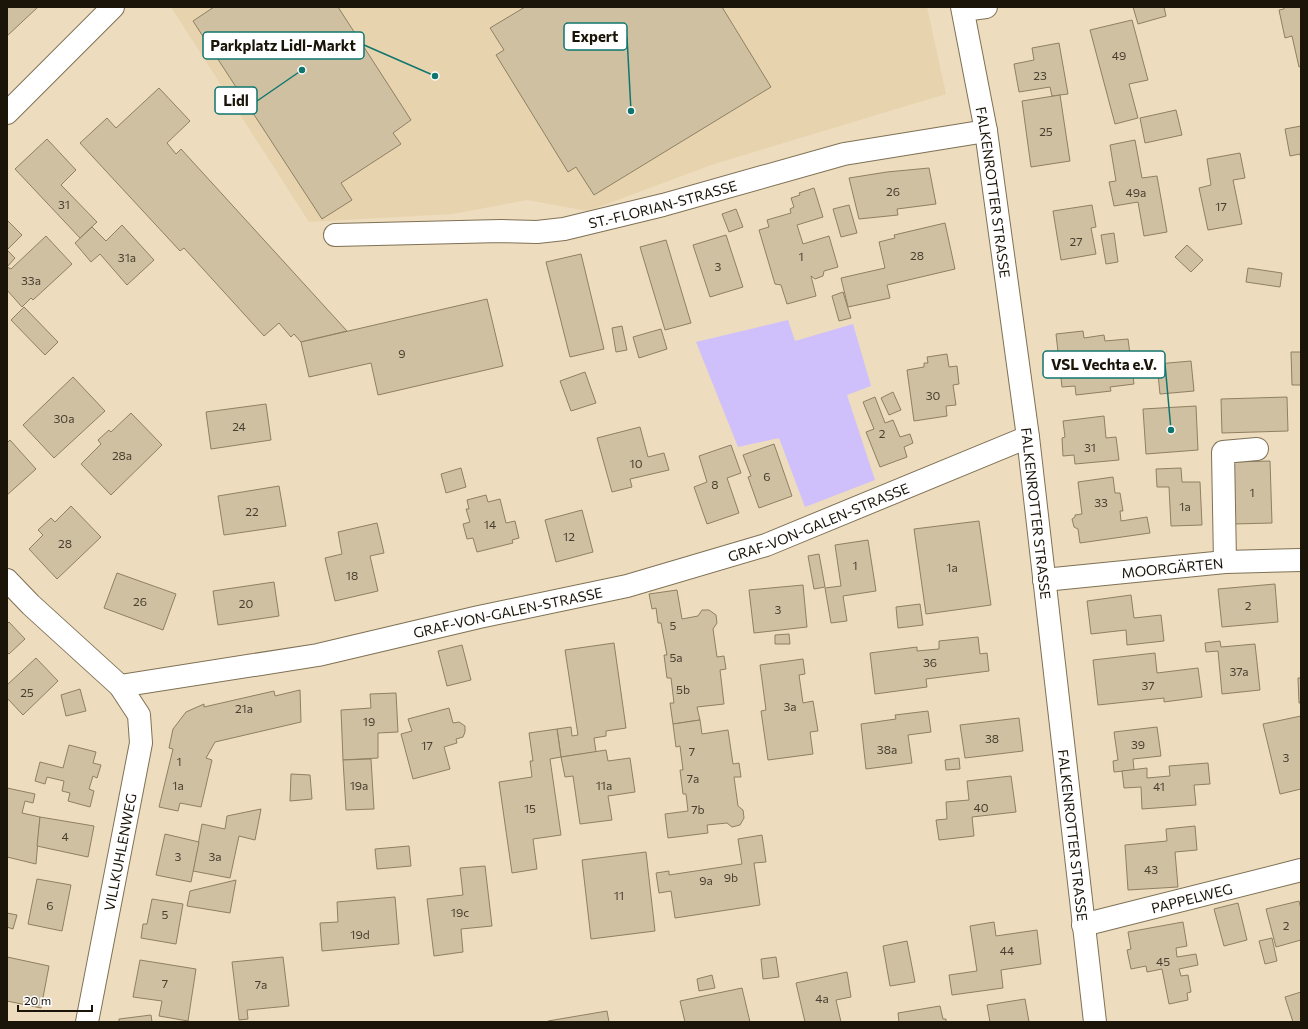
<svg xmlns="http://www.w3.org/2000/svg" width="1308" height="1029" font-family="Commissioner,sans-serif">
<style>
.built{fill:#e7d3ad}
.green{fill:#cfc0fb}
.building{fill:#d0c0a2;stroke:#8f8063}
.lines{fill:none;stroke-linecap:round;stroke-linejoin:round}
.minor-casing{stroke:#7f7155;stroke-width:24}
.minor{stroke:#fff;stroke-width:22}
.labels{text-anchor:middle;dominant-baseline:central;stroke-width:3;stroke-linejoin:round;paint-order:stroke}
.number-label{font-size:12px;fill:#483f2f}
.street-label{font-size:14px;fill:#1a1409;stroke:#fff}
.leader{fill:none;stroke:#0f766e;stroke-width:1.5}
.callout-dot{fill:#0f766e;stroke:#fff;stroke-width:1.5}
.callout{fill:#fff;stroke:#0f766e;stroke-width:1.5}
.callout-label{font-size:15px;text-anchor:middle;font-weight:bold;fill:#1a1409}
</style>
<rect width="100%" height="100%" fill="#eddcbd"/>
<!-- built -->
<path class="built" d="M171 7H927L946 94 714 164 588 211 527 200 452 214 309 222Z"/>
<!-- green -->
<path class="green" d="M788 320 795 341 853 324 871 386 847 395 875 480 805 507 779 438 738 447 696 342Z"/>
<!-- building -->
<g class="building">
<path d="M7 7H38L7 36Z"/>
<path d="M214 7H338L411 120 393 133 401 144 341 183 352 200 322 219 193 21Z"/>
<path d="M525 7H722L771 87 594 195 576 167 568 172 496 55 504 50 490 28Z"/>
<path d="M1133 7H1164L1166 16 1138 24Z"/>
<path d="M1284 7H1301V66L1299 67 1292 36 1285 38 1279 10 1284 9Z"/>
<path d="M1132 20 1148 80 1129 84 1138 118 1115 124 1090 30Z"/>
<path d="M1059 43 1068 94 1052 96 1050 87 1019 92 1014 64 1034 60 1032 48Z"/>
<path d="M159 88 190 121 167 143 176 154 181 149 347 331 301 342 294 334 291 337 279 323 264 336 184 248 180 251 80 143 107 118 116 128Z"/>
<path d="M1060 95 1070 161 1031 167 1022 101Z"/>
<path d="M1176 110 1182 135 1145 143 1140 118Z"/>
<path d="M1301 126V160L1300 154 1290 156 1285 129Z"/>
<path d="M47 139 76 170 61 185 97 222 80 238 15 169Z"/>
<path d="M1135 140 1142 178 1157 176 1167 232 1144 236 1138 202 1114 206 1109 182 1116 181 1110 145Z"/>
<path d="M1240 153 1245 178 1233 180 1242 224 1208 230 1199 188 1211 185 1207 159Z"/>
<path d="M929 168 936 204 897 209 898 215 859 219 849 178 887 172Z"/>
<path d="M814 188 823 217 797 225 803 244 829 236 838 267 824 271 823 276 815 279 811 276 816 296 787 304 781 285 775 284 759 230 769 227 767 220 791 213 790 209 794 207 791 198 800 195 799 193Z"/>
<path d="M849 205 857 233 841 237 833 209Z"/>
<path d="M1092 205 1096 227 1091 228 1096 254 1061 260 1053 211Z"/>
<path d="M736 209 743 227 729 232 722 214Z"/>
<path d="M7 220 22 235 7 250Z"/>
<path d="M945 223 955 269 887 285 890 298 848 307 841 278 885 268 879 242 895 238 894 235Z"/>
<path d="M122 225 154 260 127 285 100 254 91 262 75 243 92 227 106 241Z"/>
<path d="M1114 233 1118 262 1106 264 1101 235Z"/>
<path d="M726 235 743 287 710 297 693 245Z"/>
<path d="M46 236 72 264 33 300 31 298 22 307 7 290V267L11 269Z"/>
<path d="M666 240 691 323 665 330 640 247Z"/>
<path d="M1187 245 1203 260 1191 272 1175 257Z"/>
<path d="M7 250 15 258 7 267Z"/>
<path d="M581 254 604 349 570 357 546 262Z"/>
<path d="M1248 268 1282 273 1280 287 1246 282Z"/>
<path d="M843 292 851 318 839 321 832 296Z"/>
<path d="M487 299 503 366 378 395 371 363 309 377 301 342Z"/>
<path d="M24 307 58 342 45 355 11 320Z"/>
<path d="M622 326 627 350 616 352 612 328Z"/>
<path d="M661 329 667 349 639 358 633 337Z"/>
<path d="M1083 331 1084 338 1104 335 1105 341 1128 339 1134 384 1110 387 1111 391 1076 395 1075 386 1062 387 1060 370 1056 367 1055 356 1058 352 1056 334Z"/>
<path d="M1291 352H1301V385H1292Z"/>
<path d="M947 354 949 367 957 366 959 384 953 385 956 405 946 406 947 416 914 421 907 370 924 367V363H928L927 357Z"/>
<path d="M1191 361 1194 391 1160 394 1157 364Z"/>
<path d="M585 372 596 403 571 411 560 381Z"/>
<path d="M73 377 105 411 54 458 23 425Z"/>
<path d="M893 392 901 410 889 415 881 398Z"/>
<path d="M875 397 885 423 893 420 900 437 910 434 913 443 904 447 907 457 880 467 866 432 874 429 863 402Z"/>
<path d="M1287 397 1288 431 1222 433 1221 399Z"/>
<path d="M266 404 271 440 211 449 206 412Z"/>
<path d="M1196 406 1198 450 1146 454 1143 409Z"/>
<path d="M131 413 162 445 111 495 81 464 101 444 98 440 109 430 111 432Z"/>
<path d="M1104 416 1106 438 1116 437 1119 460 1075 464 1074 455 1063 456 1062 438 1065 437 1063 421Z"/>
<path d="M640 427 648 457 664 453 669 470 630 479 632 487 612 492 597 438Z"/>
<path d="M10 440 36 469 7 495V443Z"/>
<path d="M774 444 792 496 759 508 748 477 751 476 743 455Z"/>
<path d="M731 445 741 473 727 478 739 513 707 524 694 487 707 482 699 456Z"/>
<path d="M1270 461 1272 523 1233 524 1232 462Z"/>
<path d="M461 468 466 487 446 493 441 474Z"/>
<path d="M1181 468 1182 482H1200L1202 525 1171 526 1169 487H1157L1156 469Z"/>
<path d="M1113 477 1115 493H1120L1123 511H1120L1121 521 1147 517 1150 533 1080 543 1078 529 1074 527 1072 519 1075 517V515L1082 514 1078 482Z"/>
<path d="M279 486 286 526 224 535 218 496Z"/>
<path d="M486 495 488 502 500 499 506 523 515 521 519 538 512 540 513 543 477 552 473 538 467 539 463 524 470 522 466 509H469L467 500Z"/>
<path d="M71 506 101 537 57 579 29 549 43 535 38 530 51 518 55 522Z"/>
<path d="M582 510 593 552 556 562 545 520Z"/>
<path d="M979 521 991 605 926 614 914 529Z"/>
<path d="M377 523 384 553 370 556 378 591 335 601 325 558 342 554 338 532Z"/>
<path d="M868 540 876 591 843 596 847 621 831 623 825 588 841 586 835 545Z"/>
<path d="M819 554 825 587 814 589 808 556Z"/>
<path d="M117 573 176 594 163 630 104 608Z"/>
<path d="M274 582 279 616 218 625 213 591Z"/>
<path d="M1275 584 1278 622 1222 627 1218 589Z"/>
<path d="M803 585 807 627 754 633 749 590Z"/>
<path d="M677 590 682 619 698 616 702 610H709L716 615 717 623 713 629 717 657 724 656 726 669 720 670 724 704 697 707 700 720 673 724 670 703H674L671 678H667L664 655H667L661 623H658L656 608 652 609 649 594Z"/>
<path d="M1131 595 1134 618 1161 615 1164 641 1127 645 1126 630 1091 634 1087 601Z"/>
<path d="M920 604 923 625 898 628 896 607Z"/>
<path d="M9 622 25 639 9 654 7 652V624Z"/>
<path d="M789 634 790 644H775V635Z"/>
<path d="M978 637 980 654 987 653 989 671 926 679 927 687 875 694 870 653 917 647V651L939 649V641Z"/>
<path d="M1220 641 1221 647 1255 644 1260 690 1222 694 1218 651 1206 652 1205 643Z"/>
<path d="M614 643 626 728 606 731V736L594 738 596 752 561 757 557 729 571 727 572 736 578 735 565 650Z"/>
<path d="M462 645 471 680 447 686 438 651Z"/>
<path d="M1155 653 1157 673 1198 668 1202 697 1164 702V698L1098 705 1093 660Z"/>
<path d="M36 658 58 681 23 715 7 698V685Z"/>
<path d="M803 659 805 674 799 675 803 703 813 701 818 731 810 732 813 754 768 760 761 711 766 710 760 665Z"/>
<path d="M1298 678H1301V703H1299Z"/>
<path d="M80 689 86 711 66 716 61 695Z"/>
<path d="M300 690 301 722 215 742 206 758 212 760 201 807 180 803 178 811 159 807 173 749 169 748 173 729 186 712 204 704V707L274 691 275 696Z"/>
<path d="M396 693 398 732 378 733V758L343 760 341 710 371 708 370 694Z"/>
<path d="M449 708 453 723 459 722 465 726V732L463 737 456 739 457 743 444 747 450 769 413 779 401 734 412 731 408 719Z"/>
<path d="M928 711 931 732 908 735 912 763 866 769 861 724 896 719 895 715Z"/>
<path d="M1301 716V789L1280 794 1263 724Z"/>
<path d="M1019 718 1023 751 965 758 960 725Z"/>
<path d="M700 720 702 734 728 730 733 764 739 763 741 777H734L738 806 743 810 744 818 740 825 732 827 727 823 707 825 708 833 668 838 665 814 688 811 686 794H683L680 770H683L680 746 676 747 673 724Z"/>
<path d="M1157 727 1161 756 1133 759 1134 770 1114 772 1113 761 1118 760 1114 732Z"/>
<path d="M557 729 561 757 550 759 561 835 533 839 537 869 512 873 499 782 532 777 530 761H533L529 733Z"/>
<path d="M69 745 96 752 93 763 101 765 97 778 93 776 89 789 94 791 90 807 68 801 70 793 62 791 64 781 47 777 45 784 35 781 40 762 63 768Z"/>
<path d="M606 750 608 761 630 758 635 792 608 796 612 820 580 824 573 776 565 777 561 757Z"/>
<path d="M959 758 960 769 946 770 945 760Z"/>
<path d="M371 759 374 809 346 810 343 760Z"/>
<path d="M1208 763 1210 784 1194 785 1196 805 1142 809 1141 787 1124 788 1122 771 1147 768V778L1170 776 1169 766Z"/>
<path d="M291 774 310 775 312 799 290 801Z"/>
<path d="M1011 776 1016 812 972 817 974 836 939 840 936 820 947 819 946 802 969 800 967 781Z"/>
<path d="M7 788 35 794 33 803 25 801 22 813 40 817 36 864 7 857Z"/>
<path d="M261 809 255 840 239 836 230 878 193 871 202 824 225 829 227 816Z"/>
<path d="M40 817 94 826 88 857 37 846Z"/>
<path d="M1195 826 1197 850 1175 852 1178 887 1128 890 1125 845 1167 841 1166 829Z"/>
<path d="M165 834 199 842 191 882 156 875Z"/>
<path d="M762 835 766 862 754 863 760 905 675 918 671 891 659 893 656 873 669 871V875L742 864 738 839Z"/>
<path d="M409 846 411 866 377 869 375 849Z"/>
<path d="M646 852 655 931 591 939 582 860Z"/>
<path d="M485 866 492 926 461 929 463 952 434 956 427 899 463 895 460 868Z"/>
<path d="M37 879 71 885 62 931 28 924Z"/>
<path d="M236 880 230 913 187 906 190 891Z"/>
<path d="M395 897 399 944 322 951 320 923 338 922 337 902Z"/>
<path d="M152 899 183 904 176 944 141 938 143 924H147Z"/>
<path d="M1299 901 1301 909V940L1276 947 1266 909Z"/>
<path d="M1238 903 1247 940 1224 946 1214 909Z"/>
<path d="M7 913 17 915 13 929 7 927Z"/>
<path d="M994 922 996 936 1037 930 1041 964 1001 970 1003 988 952 995 949 975 977 971 970 926Z"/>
<path d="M1183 922 1187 946 1176 948 1177 957 1196 954 1198 965 1179 969 1181 976 1188 975 1191 992 1187 993 1188 1000 1169 1004 1162 969 1147 972 1146 966 1131 969 1127 950 1131 949 1128 932Z"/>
<path d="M1272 938 1277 961 1265 964 1259 941Z"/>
<path d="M907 941 915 982 890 986 883 946Z"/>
<path d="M7 957 49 966 41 1008 7 1001Z"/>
<path d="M283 957 289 1006 247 1010 248 1019 239 1020 232 962Z"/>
<path d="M776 957 779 977 763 979 761 959Z"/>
<path d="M140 960 196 969 188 1021 159 1016 162 1001 133 997Z"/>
<path d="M847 972 851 997 836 1000 841 1022H805L796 983Z"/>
<path d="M712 975 715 988 699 991 697 979Z"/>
<path d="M742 988 750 1022H685L680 1001Z"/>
<path d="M1301 992V1022H1293L1285 997Z"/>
<path d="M1025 999 1029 1022H990L987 1005Z"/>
<path d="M940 1006 943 1019H946V1022H899L898 1013Z"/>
<path d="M607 1011 609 1022H549L548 1021Z"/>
<path d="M151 1015 152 1022H119V1019Z"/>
</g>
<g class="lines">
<!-- minor casing -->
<g class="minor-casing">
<g id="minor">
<path id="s1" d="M962 7 986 131 1028 437 1095 1022"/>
<path d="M963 10 986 7"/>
<path d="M7 113 113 7"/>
<path id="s2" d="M335 235 501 231 537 232 564 229 663 205 844 154 986 131"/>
<path d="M1225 562 1223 452 1257 449"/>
<path d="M7 580 31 605 120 686 139 715 141 743 87 1022"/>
<path id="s3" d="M1044 580 1225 562 1301 560"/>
<path id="s4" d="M120 686 318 655 479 617 627 586 766 545 1028 437"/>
<path id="s5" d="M1083 925 1301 870"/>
</g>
</g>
<!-- minor -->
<use href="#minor" class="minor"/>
</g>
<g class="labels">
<!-- number labels -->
<g class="number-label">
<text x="1119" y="55">49</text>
<text x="1040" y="75">23</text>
<text x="1046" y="131">25</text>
<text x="893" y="191">26</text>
<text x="1136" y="192">49a</text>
<text x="64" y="204">31</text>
<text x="1221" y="206">17</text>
<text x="1076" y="241">27</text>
<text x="917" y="255">28</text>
<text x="801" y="256">1</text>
<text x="127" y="257">31a</text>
<text x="718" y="266">3</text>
<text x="31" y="280">33a</text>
<text x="402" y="353">9</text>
<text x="933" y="395">30</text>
<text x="64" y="418">30a</text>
<text x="239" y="426">24</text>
<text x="882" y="433">2</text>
<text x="1090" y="447">31</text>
<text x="122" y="455">28a</text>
<text x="636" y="463">10</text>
<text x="767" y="476">6</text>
<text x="715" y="484">8</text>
<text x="1252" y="492">1</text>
<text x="1101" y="502">33</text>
<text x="1185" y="506">1a</text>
<text x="252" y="511">22</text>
<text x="490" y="524">14</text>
<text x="569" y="536">12</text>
<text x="65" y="543">28</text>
<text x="855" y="565">1</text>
<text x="952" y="567">1a</text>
<text x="352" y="575">18</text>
<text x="140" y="601">26</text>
<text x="246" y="603">20</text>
<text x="1248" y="605">2</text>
<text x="778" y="609">3</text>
<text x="673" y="625">5</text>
<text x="676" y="657">5a</text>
<text x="930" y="662">36</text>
<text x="1239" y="671">37a</text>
<text x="1148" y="685">37</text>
<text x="683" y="689">5b</text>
<text x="27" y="692">25</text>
<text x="790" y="706">3a</text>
<text x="244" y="708">21a</text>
<text x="369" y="721">19</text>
<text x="992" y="738">38</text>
<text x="1138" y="744">39</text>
<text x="427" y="745">17</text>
<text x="887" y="749">38a</text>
<text x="692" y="751">7</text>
<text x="1286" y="757">3</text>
<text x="179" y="761">1</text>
<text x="693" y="778">7a</text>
<text x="178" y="785">1a</text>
<text x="359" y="785">19a</text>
<text x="604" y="785">11a</text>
<text x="1159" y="786">41</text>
<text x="981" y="807">40</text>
<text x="530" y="808">15</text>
<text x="698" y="809">7b</text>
<text x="65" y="836">4</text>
<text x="178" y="856">3</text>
<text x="215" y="856">3a</text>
<text x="1151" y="869">43</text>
<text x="731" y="877">9b</text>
<text x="706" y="880">9a</text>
<text x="619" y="895">11</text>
<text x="50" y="905">6</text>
<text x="460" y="912">19c</text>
<text x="165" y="914">5</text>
<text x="1286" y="925">2</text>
<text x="360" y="934">19d</text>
<text x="1007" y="950">44</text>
<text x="1163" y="961">45</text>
<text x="165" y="983">7</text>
<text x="261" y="984">7a</text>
<text x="822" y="998">4a</text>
</g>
<!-- street labels -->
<g class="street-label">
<text stroke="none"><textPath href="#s1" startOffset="188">FALKENROTTER STRASSE</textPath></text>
<text stroke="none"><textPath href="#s2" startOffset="331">ST.-FLORIAN-STRASSE</textPath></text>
<text stroke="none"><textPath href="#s1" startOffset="512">FALKENROTTER STRASSE</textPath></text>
<text stroke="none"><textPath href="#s4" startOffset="719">GRAF-VON-GALEN-STRASSE</textPath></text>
<text stroke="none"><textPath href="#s3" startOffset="129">MOORGÄRTEN</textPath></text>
<text stroke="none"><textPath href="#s4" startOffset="395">GRAF-VON-GALEN-STRASSE</textPath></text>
<text stroke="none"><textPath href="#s1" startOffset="836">FALKENROTTER STRASSE</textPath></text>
<text transform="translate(120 852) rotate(-79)">VILLKUHLENWEG</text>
<text stroke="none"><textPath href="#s5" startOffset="112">PAPPELWEG</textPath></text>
</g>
</g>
<!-- callouts -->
<path class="leader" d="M631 111L627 37M435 76L364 45M302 70L257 101M1171 430L1165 364"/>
<g class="callout-dot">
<circle cx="631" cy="111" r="4"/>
<circle cx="435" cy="76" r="4"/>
<circle cx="302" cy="70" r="4"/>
<circle cx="1171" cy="430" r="4"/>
</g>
<g class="callout">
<rect x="564" y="23" width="63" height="27" rx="4"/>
<rect x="203" y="32" width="161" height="27" rx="4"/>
<rect x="215" y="87" width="42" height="27" rx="4"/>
<rect x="1043" y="351" width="122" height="27" rx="4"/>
</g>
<g class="callout-label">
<text x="595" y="42">Expert</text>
<text x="283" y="51">Parkplatz Lidl-Markt</text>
<text x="236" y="106">Lidl</text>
<text x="1104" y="370">VSL Vechta e.V.</text>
</g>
<!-- border -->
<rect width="1308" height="1029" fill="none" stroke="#1a1409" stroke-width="16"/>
<!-- scale -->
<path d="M18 1005v6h74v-6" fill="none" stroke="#1a1409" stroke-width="2"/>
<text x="24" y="1005" font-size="12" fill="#1a1409" stroke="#ffffff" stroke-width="3" paint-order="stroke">20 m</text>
</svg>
